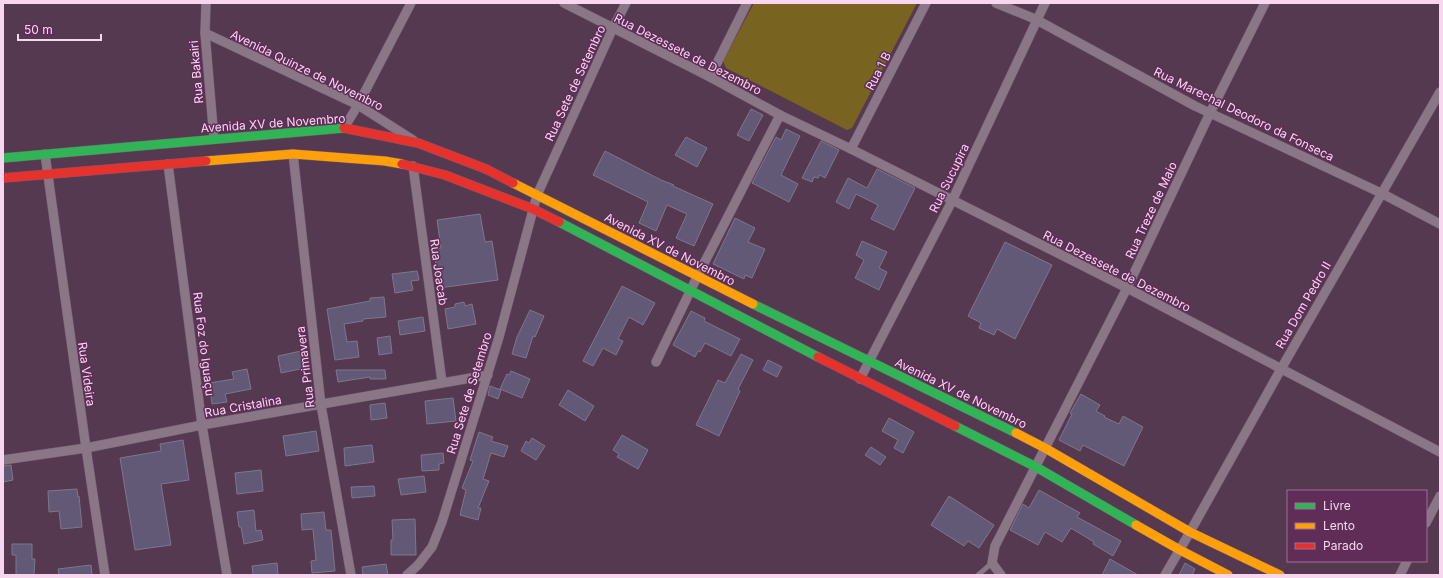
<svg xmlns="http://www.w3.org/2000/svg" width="1443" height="578" font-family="Inter,sans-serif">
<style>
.green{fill:#786320}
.building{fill:#625976;stroke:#7f768c}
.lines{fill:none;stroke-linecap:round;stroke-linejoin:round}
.lane-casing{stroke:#71586d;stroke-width:5.5}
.street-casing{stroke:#71586d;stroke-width:10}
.fast-casing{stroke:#71586d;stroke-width:10}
.slow-casing{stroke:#71586d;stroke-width:10}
.jam-casing{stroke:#71586d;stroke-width:10}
.lane{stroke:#8a7687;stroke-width:4.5}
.street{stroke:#8a7687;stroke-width:9}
.fast{stroke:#30b455;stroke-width:9}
.slow{stroke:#ff9f0a;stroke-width:9}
.jam{stroke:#e5322d;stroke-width:9}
.labels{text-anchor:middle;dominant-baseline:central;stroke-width:3;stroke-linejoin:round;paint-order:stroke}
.street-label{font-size:12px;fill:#f6d7ef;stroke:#602d58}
</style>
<rect width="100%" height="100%" fill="#543950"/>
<!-- green -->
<path class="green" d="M754 3H917L852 128 847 130 726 68 723 61Z"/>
<!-- building -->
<g class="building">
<path d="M751 109 763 115 749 141 737 135Z"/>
<path d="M786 129 800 136 781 175 798 184 789 202 752 183 776 137 781 140Z"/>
<path d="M686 137 707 148 697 167 675 155Z"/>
<path d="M821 141 839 150 825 178 820 175 818 178 814 177 812 182 802 178Z"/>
<path d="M605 151 661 180 674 185 673 186 713 204 694 246 676 238 687 214 667 205 656 231 639 223 648 202 593 175Z"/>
<path d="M877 169 915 188 894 230 871 219 878 205 856 194 849 209 836 202 848 178 867 188Z"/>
<path d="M480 214 485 242 492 241 498 280 439 288 434 249 441 248 437 220Z"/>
<path d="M735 218 755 228 748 242 765 249 752 278 745 275 744 279 713 264Z"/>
<path d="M862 241 887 252 879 268 887 272 879 290 855 278 864 260 856 255Z"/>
<path d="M1005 242 1052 265 1015 339 997 329 994 335 979 328 981 323 968 316Z"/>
<path d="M417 271 419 280 411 281 413 290 395 293 392 274Z"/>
<path d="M622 286 655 303 643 325 629 317 618 339 623 341 616 355 603 348 593 366 583 361Z"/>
<path d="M384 297 386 317 363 319V321L344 324 347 342 357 341 359 357 335 360 327 309 370 301V298Z"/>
<path d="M464 302 465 306 472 304 476 324 448 329 445 309 455 307V304Z"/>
<path d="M530 310 544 316 535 337 533 336 526 358 512 354 517 337Z"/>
<path d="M691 311 705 318 704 321 740 339 731 356 705 343 700 352 698 351 695 357 673 345Z"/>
<path d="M423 317 425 331 400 335 398 321Z"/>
<path d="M390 336 392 353 379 355 377 338Z"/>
<path d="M301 351 305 368 281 373 278 356Z"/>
<path d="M741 354 753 360 738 389 740 391 719 436 696 425 718 380 725 383Z"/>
<path d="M768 360 782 367 777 377 763 370Z"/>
<path d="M247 369 251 389 225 394 227 402 212 404 209 383 234 379 232 372Z"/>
<path d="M336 370H385L386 379H370V377L338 382Z"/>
<path d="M511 371 530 379 522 398 500 389 507 374 509 375Z"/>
<path d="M490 386 501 390 498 399 488 395Z"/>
<path d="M568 390 594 406 585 421 559 405Z"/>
<path d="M1081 394 1100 405 1096 411 1105 416 1104 417 1119 424 1123 416 1143 427 1124 466 1083 445 1080 451 1059 440 1072 414 1070 413Z"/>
<path d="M453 398 456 421 427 424 425 401Z"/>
<path d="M385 403 387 418 371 420 370 405Z"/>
<path d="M889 418 914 432 903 453 894 448 898 440 882 431Z"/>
<path d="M316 431 319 451 286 456 283 436Z"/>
<path d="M479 432 493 437 491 441 508 446 504 457 491 453 483 479 489 481 478 508H481L478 520 460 515 466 490 462 488 473 461 470 460Z"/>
<path d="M622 435 648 450 638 469 617 457 619 454 613 450Z"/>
<path d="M532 438 545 446 536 460 521 451 526 441 529 443Z"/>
<path d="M183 440 189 480 161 484 171 545 135 550 120 458 161 451 160 444Z"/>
<path d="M372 445 374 462 345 466 344 448Z"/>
<path d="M871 447 886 457 880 465 865 455Z"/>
<path d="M443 453 444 463 439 464V470L422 471 421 455Z"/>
<path d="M11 465 13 480 3 482V466Z"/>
<path d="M261 470 263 491 237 494 235 473Z"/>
<path d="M424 476 426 492 401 495 398 479Z"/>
<path d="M374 486 375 496 352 498 351 487Z"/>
<path d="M77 489 78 497 79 496 82 527 61 529 59 511 49 512 48 491Z"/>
<path d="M1039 490 1080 513 1077 517 1121 541 1113 556 1093 544 1094 542 1071 528 1062 542 1045 532 1038 545 1010 530 1023 504 1029 508Z"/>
<path d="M949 496 994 525 979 548 968 541 964 546 931 525Z"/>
<path d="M254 510 256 531 261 530 263 540 244 544 241 527H239L237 512Z"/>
<path d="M324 512 326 530H331L335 571 312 573 311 561 316 560 313 529 302 530 301 514Z"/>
<path d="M415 519 416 555H391V540H393L392 520Z"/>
<path d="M12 544H32V559H35L34 575H16V555H12Z"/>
<path d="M1110 559 1138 575H1102Z"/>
<path d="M277 563 278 575H253L252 566Z"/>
<path d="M1185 563 1195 569 1192 575H1179Z"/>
<path d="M386 564 388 575H363L362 567Z"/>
<path d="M91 565 92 575H59L58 569Z"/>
</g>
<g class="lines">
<!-- lane casing -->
<g class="lane-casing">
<path id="lane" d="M978 575 992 563"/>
</g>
<!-- street casing -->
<g class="street-casing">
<g id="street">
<path d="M206 3 205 33 214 139"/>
<path d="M564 3 710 77 780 115 851 149 1127 288 1440 452"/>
<path d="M996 3 1035 19 1195 106 1381 193 1440 224"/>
<path d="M205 33 358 105 413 140"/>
<path d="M710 77 747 3"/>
<path d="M344 128 358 105 411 3"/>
<path d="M851 149 926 3"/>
<path d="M45 154 86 448 105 575"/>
<path d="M293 154 321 405 351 575"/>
<path d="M168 164 202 425 227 575"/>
<path d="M413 166 442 382"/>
<path d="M656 362 697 277 780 115"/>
<path d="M860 379 952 201 1045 3"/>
<path d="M3 460 86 448 202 425 488 375"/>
<path d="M1426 523 1440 496"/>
<path d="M407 575 418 565 432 547 442 522 499 337 537 195 613 28 626 3"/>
<path d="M1001 575 992 563 995 546 1127 288 1210 113 1265 3"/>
<path d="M1165 575 1190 532 1281 369 1440 92"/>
<path d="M1400 575 1407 561"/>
</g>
</g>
<!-- fast casing -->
<g class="fast-casing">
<g id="fast">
<path d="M3 158 344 128"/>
<path d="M559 222 818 357"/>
<path d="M753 304 1016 433"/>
<path d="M955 426 1036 467 1136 525"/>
</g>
</g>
<!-- slow casing -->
<g class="slow-casing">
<g id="slow">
<path d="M206 161 293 154 385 161 402 164"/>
<path d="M513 183 753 304"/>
<path d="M1016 433 1045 448 1190 532 1280 575"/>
<path d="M1136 525 1180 550 1228 575"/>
</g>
</g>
<!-- jam casing -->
<g class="jam-casing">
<g id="jam">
<path d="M344 128 418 143 486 169 513 183"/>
<path d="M402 164 445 175 533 209 559 222"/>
<path d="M3 178 206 161"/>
<path d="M818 357 955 426"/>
</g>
</g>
<!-- lane -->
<use href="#lane" class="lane"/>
<!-- street -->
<use href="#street" class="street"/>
<!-- fast -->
<use href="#fast" class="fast"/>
<!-- slow -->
<use href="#slow" class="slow"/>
<!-- jam -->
<use href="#jam" class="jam"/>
</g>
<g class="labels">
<!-- street labels -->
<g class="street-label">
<text transform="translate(688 54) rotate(27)">Rua Dezessete de Dezembro</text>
<text transform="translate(307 70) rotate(26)">Avenida Quinze de Novembro</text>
<text transform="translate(878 71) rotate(-63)">Rua 1 B</text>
<text transform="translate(196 72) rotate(-95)">Rua Bakairi</text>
<text transform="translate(575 83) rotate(-65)">Rua Sete de Setembro</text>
<text transform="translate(1244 114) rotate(26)">Rua Marechal Deodoro da Fonseca</text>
<text transform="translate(273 123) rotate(-4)">Avenida XV de Novembro</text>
<text transform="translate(949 178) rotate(-64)">Rua Sucupira</text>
<text transform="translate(1151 210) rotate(-65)">Rua Treze de Maio</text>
<text transform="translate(670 249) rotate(27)">Avenida XV de Novembro</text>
<text transform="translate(1117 271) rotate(27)">Rua Dezessete de Dezembro</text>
<text transform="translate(439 272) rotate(82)">Rua Joacab</text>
<text transform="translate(1303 305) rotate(-60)">Rua Dom Pedro II</text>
<text transform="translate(204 344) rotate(83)">Rua Foz do Iguaçu</text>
<text transform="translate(305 367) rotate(-97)">Rua Primavera</text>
<text transform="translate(87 374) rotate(82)">Rua Videira</text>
<text transform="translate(469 393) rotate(-73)">Rua Sete de Setembro</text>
<text transform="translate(961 393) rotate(26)">Avenida XV de Novembro</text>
<text transform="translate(243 406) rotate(-10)">Rua Cristalina</text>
</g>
</g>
<!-- border -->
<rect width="1443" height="578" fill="none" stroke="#f6d7ef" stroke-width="8"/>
<!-- legend -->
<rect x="1287" y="490" width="140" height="72" fill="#602d58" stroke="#9c7194"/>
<rect x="1295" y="503" width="20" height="6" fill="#30b455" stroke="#9c7194"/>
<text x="1323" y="510" font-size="12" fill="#f6d7ef">Livre</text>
<rect x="1295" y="523" width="20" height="6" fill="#ff9f0a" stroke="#9c7194"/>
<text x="1323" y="530" font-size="12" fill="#f6d7ef">Lento</text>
<rect x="1295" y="543" width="20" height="6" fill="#e5322d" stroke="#9c7194"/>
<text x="1323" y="550" font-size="12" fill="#f6d7ef">Parado</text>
<!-- scale -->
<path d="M18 34v6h83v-6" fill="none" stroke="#f6d7ef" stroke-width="2"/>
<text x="24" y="34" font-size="12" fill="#f6d7ef" stroke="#602d58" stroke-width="3" paint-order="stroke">50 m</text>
</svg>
